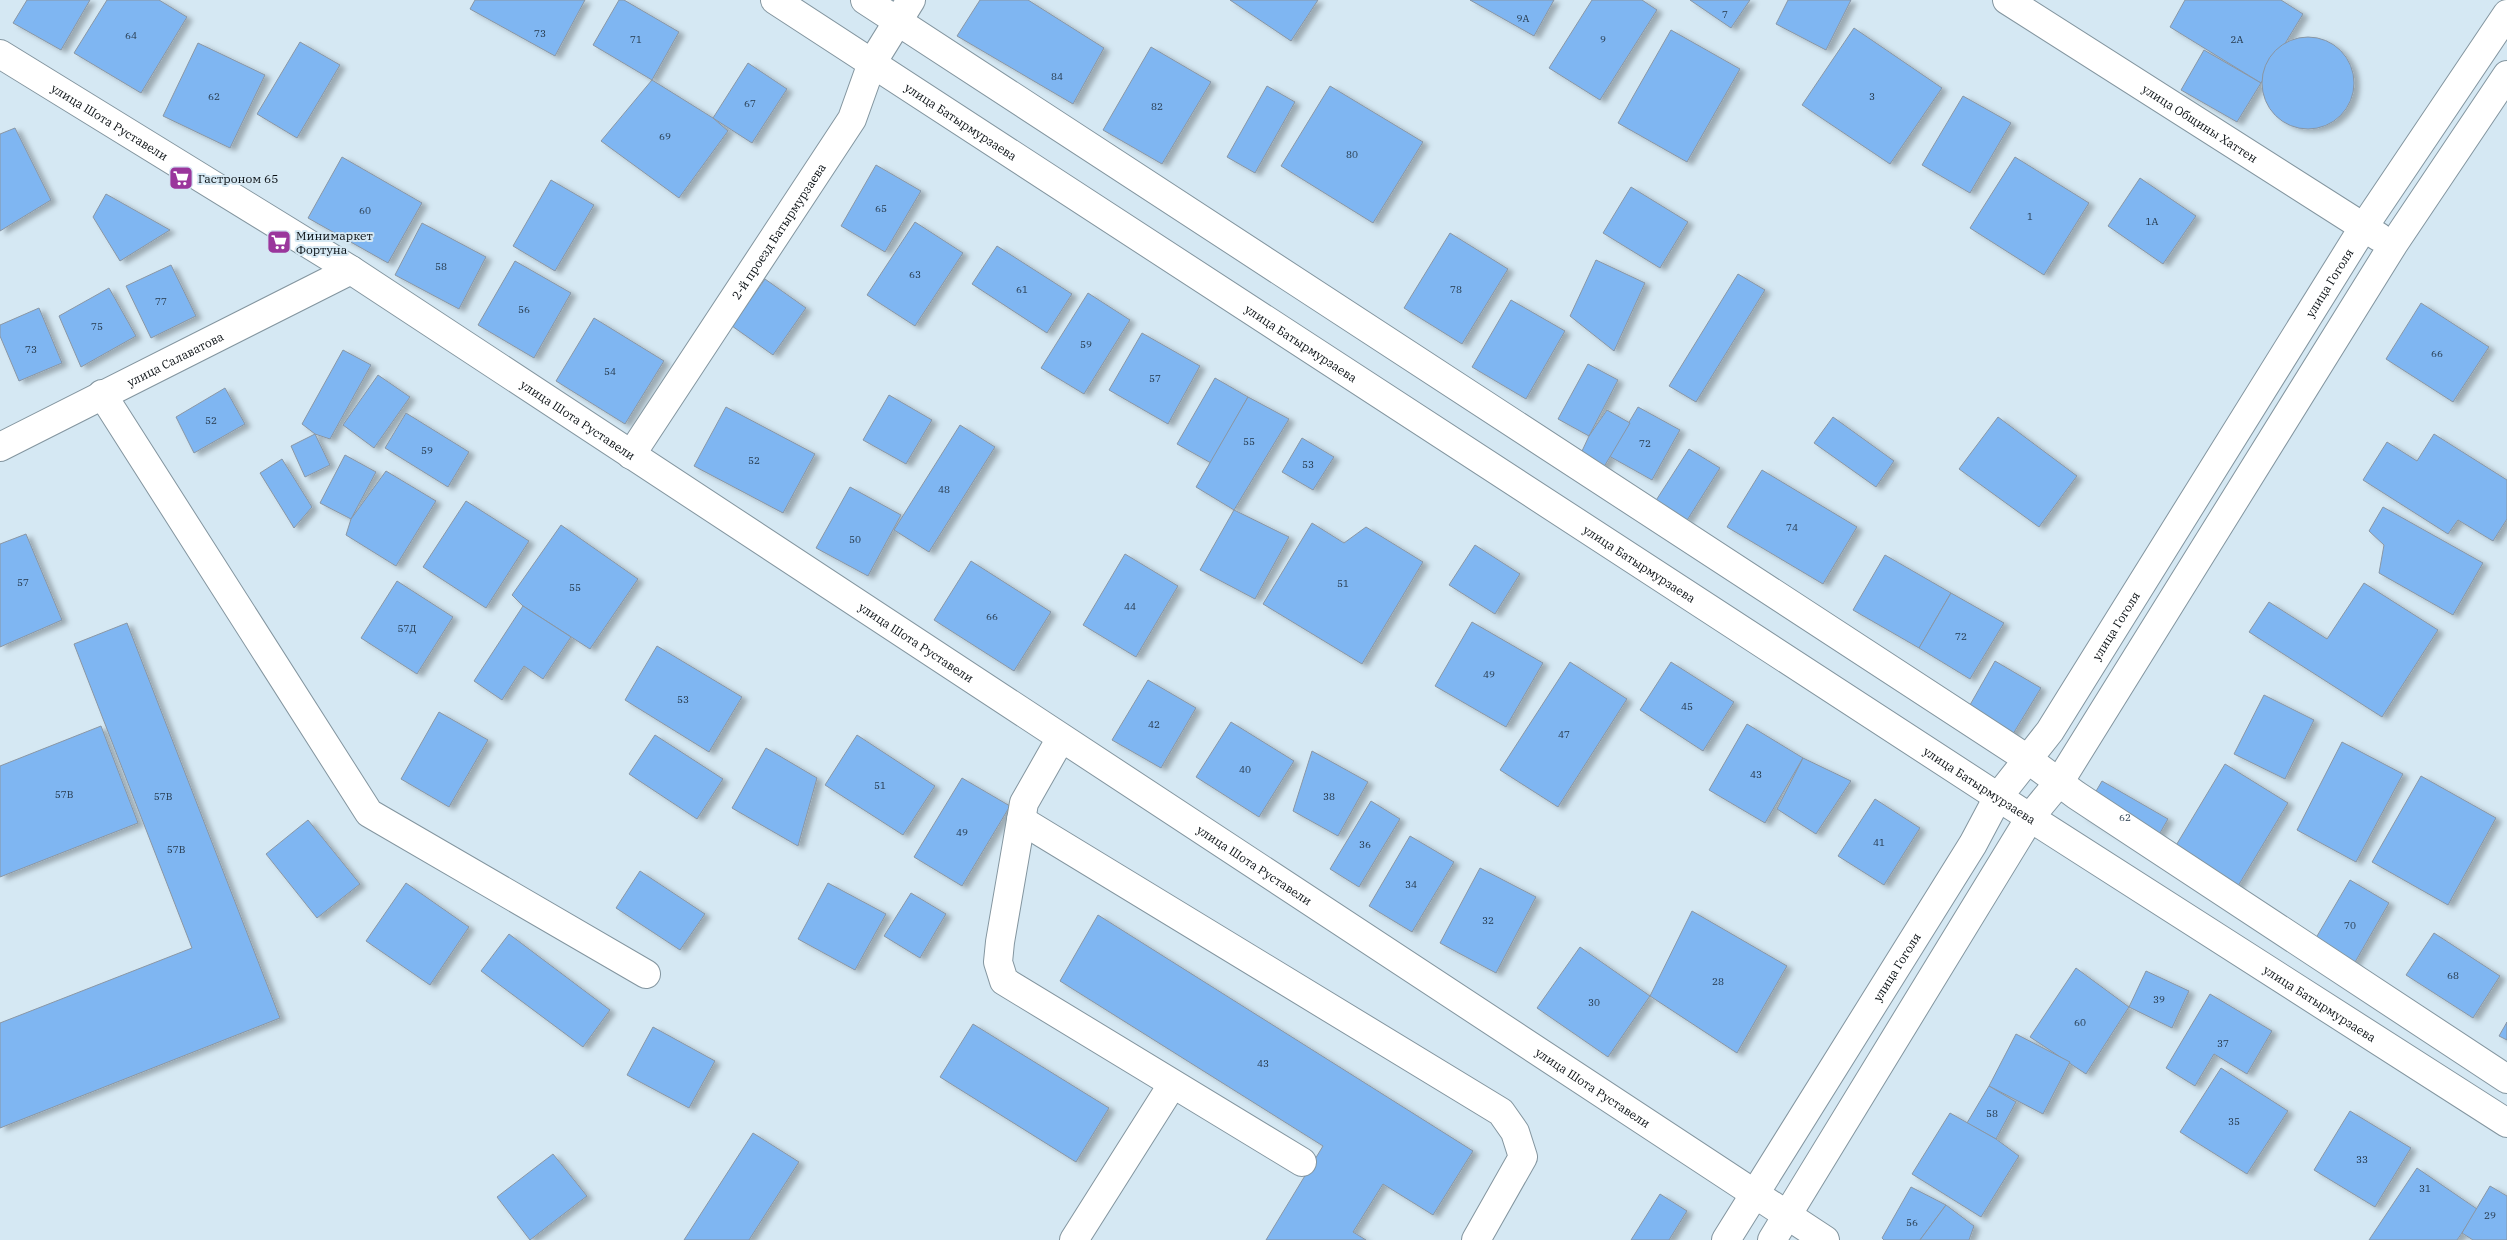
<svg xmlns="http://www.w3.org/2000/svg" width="2507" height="1240" font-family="'IBM Plex Serif',serif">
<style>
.building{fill:#7fb6f2;stroke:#8996a4;filter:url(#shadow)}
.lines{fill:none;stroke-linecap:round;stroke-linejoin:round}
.minor-casing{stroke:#83959f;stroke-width:30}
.minor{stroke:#fff;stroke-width:28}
.labels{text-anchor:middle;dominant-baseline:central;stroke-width:4;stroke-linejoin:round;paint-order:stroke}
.number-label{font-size:10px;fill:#26394b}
.street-label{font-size:12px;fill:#090f13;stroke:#d5e8f3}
.poi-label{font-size:12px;fill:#090f13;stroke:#d5e8f3;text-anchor:start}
</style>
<defs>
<filter id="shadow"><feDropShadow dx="5.5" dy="3" stdDeviation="2.5" flood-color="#0004"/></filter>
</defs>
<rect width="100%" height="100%" fill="#d5e8f3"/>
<!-- building -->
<g class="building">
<path d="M27 0H90L61 50 13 23Z"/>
<path d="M107 0H159L187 17 141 93 74 53Z"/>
<path d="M475 0H585L555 56 470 9Z"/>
<path d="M619 0H624L679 32 652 80 593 45Z"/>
<path d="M980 0H1028L1104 48 1073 104 957 36Z"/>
<path d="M1230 0H1318L1291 41Z"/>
<path d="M1470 0H1554L1534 36Z"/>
<path d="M1592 0H1642L1657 10 1600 100 1549 68Z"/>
<path d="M1690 0H1750L1731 28Z"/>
<path d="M1788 0H1851L1826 50 1776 24Z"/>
<path d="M2185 0H2281L2303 14 2261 83 2170 27Z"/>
<path d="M1854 28 1942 88 1890 164 1802 105Z"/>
<path d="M1671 30 1740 69 1687 162 1618 123Z"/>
<circle cx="2308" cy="83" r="46"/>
<path d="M300 42 340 65 297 138 257 114Z"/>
<path d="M198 43 265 75 230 148 163 116Z"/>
<path d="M1151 47 1211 82 1162 164 1103 130Z"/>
<path d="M2204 50 2261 83 2237 122 2181 90Z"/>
<path d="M748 63 787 89 752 143 713 118Z"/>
<path d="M652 80 713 118 728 131 679 198 601 141Z"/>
<path d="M1267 86 1295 102 1255 173 1227 157Z"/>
<path d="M1330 86 1423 142 1373 223 1281 166Z"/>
<path d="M1963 96 2011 123 1970 193 1922 165Z"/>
<path d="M15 128 51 200 0 231V134Z"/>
<path d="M342 157 422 203 388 263 308 218Z"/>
<path d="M2015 157 2089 203 2044 275 1970 228Z"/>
<path d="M876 165 921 191 885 252 841 226Z"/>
<path d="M2140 178 2196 216 2163 264 2108 226Z"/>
<path d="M551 180 594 205 555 271 513 246Z"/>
<path d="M1631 187 1688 222 1660 268 1603 233Z"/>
<path d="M106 194 170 230 120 261 93 217Z"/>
<path d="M915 222 963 253 915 326 867 295Z"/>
<path d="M422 223 486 257 459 309 395 275Z"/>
<path d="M1450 233 1508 269 1462 344 1404 308Z"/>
<path d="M997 246 1072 294 1047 333 972 284Z"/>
<path d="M1596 260 1645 283 1614 351 1570 316Z"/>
<path d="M515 261 571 293 534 358 478 325Z"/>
<path d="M171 265 196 316 151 338 126 286Z"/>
<path d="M1738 274 1765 290 1696 402 1669 386Z"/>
<path d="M765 279 806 308 773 355 732 326Z"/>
<path d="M109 288 136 336 81 367 59 316Z"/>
<path d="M1088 293 1130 320 1084 394 1041 368Z"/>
<path d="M1511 300 1565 331 1526 399 1472 367Z"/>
<path d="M2421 303 2489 347 2453 402 2386 359Z"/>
<path d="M39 308 62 363 19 381 0 336V325Z"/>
<path d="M594 318 664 361 625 424 556 381Z"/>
<path d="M1142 333 1200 366 1168 424 1109 390Z"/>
<path d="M343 350 371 365 330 439 315 434 302 424Z"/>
<path d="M1588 364 1618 380 1589 436 1558 419Z"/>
<path d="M378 375 410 397 374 448 343 425Z"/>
<path d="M1215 378 1248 397 1211 463 1177 444Z"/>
<path d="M225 388 245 424 194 453 176 417Z"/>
<path d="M889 395 932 420 906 464 863 440Z"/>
<path d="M1248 397 1289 419 1234 510 1196 487Z"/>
<path d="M726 407 815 454 783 513 694 466Z"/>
<path d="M1638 407 1680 430 1652 480 1609 456Z"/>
<path d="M1607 410 1630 423 1598 477 1576 464 1589 436Z"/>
<path d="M406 413 469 452 448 487 385 448Z"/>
<path d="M1833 417 1894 461 1876 487 1814 443Z"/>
<path d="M1998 417 2077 476 2039 527 1959 469Z"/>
<path d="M960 425 995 447 929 552 894 530Z"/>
<path d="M315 434 330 465 305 477 291 446Z"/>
<path d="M2434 434 2507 480V519L2493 541 2458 520 2448 534 2363 480 2387 442 2417 461Z"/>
<path d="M1302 438 1334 457 1313 490 1282 472Z"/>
<path d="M1689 449 1720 468 1686 522 1655 502Z"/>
<path d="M345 455 376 472 351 519 320 503Z"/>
<path d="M282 459 312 507 294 528 260 473Z"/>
<path d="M1762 470 1857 527 1823 584 1727 527Z"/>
<path d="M386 471 436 501 396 566 346 535 351 519Z"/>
<path d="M850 487 901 515 868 576 816 548Z"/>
<path d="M466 501 529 541 486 608 423 567Z"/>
<path d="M2383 507 2483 563 2453 615 2379 573 2384 545 2369 531Z"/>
<path d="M1234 510 1289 537 1255 599 1200 570Z"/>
<path d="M1312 523 1344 543 1366 527 1423 562 1362 664 1263 604Z"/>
<path d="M561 525 638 579 590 649 523 606 512 595Z"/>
<path d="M26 534 62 620 0 647V544Z"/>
<path d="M1475 545 1520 574 1495 614 1449 585Z"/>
<path d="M1125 554 1178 586 1136 657 1083 625Z"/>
<path d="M1885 555 1951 593 1919 648 1853 610Z"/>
<path d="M971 561 1051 612 1014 671 934 620Z"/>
<path d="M397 581 453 617 417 674 361 638Z"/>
<path d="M2364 583 2438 630 2382 717 2249 632 2269 602 2327 639Z"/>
<path d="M1951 593 2004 623 1970 679 1919 648Z"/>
<path d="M523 606 571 637 543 679 524 666 502 700 474 681Z"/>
<path d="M1472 622 1543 663 1506 727 1435 686Z"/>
<path d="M127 623 280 1018 0 1128V1023L192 948 74 644Z"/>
<path d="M657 646 742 697 709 752 625 700Z"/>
<path d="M1995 661 2041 688 2002 752 1958 726Z"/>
<path d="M1570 662 1627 699 1558 807 1500 770Z"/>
<path d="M1671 662 1734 702 1703 751 1640 710Z"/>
<path d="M1148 680 1196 708 1161 768 1112 740Z"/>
<path d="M2264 695 2314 720 2285 779 2234 754Z"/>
<path d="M439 712 488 740 449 807 401 779Z"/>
<path d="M1231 722 1294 761 1259 817 1196 777Z"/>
<path d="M1747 724 1803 758 1765 823 1709 790Z"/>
<path d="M101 726 138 823 0 877V766Z"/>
<path d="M655 735 723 779 697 819 629 774Z"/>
<path d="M857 735 935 786 903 835 825 785Z"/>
<path d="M2342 742 2403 774 2356 862 2297 830Z"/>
<path d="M766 748 817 778 798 846 732 808Z"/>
<path d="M1312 751 1368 782 1338 836 1293 811Z"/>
<path d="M1803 758 1851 781 1816 834 1777 809Z"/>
<path d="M2225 764 2288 803 2229 901 2166 862Z"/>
<path d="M2421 776 2496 818 2448 905 2372 862Z"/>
<path d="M962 778 1010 806 962 886 914 857Z"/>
<path d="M2102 781 2168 819 2148 854 2082 815Z"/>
<path d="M1875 799 1920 828 1884 885 1838 856Z"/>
<path d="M1371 801 1400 819 1359 887 1330 869Z"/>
<path d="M308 820 360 884 317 918 266 854Z"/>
<path d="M1410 836 1454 862 1412 932 1369 906Z"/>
<path d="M1480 868 1536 897 1496 973 1440 943Z"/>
<path d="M640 871 705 914 680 950 616 908Z"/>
<path d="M2350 880 2389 903 2350 971 2310 948Z"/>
<path d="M406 883 469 927 430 985 366 941Z"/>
<path d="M828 883 886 914 855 970 798 939Z"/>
<path d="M911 893 946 914 920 958 884 936Z"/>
<path d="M1692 911 1787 966 1737 1053 1650 996Z"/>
<path d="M1098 915 1473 1151 1433 1215 1383 1184 1353 1232 1366 1240H1266L1323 1146 1060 981Z"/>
<path d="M2434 933 2500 976 2473 1018 2406 975Z"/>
<path d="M509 934 610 1010 583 1047 481 971Z"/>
<path d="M1580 947 1650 996 1608 1057 1537 1008Z"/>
<path d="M2076 968 2129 1007 2086 1074 2030 1037Z"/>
<path d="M2146 971 2189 991 2172 1028 2129 1007Z"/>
<path d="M2210 994 2272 1031 2247 1074 2214 1054 2195 1086 2166 1068Z"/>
<path d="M2507 1022V1040L2499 1036Z"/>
<path d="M973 1024 1109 1108 1076 1162 940 1077Z"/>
<path d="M653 1027 715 1061 689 1108 627 1075Z"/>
<path d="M2016 1034 2070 1062 2043 1114 1989 1086Z"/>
<path d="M2221 1068 2288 1111 2247 1174 2180 1132Z"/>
<path d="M1989 1086 2016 1102 1996 1139 1967 1123Z"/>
<path d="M2350 1111 2411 1148 2375 1207 2314 1170Z"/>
<path d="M1950 1113 1996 1139 2019 1156 1981 1217 1912 1174Z"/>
<path d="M753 1133 799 1162 749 1240H684Z"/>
<path d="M553 1154 587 1196 530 1240 497 1197Z"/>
<path d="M2417 1168 2477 1209 2462 1233 2457 1240H2369Z"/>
<path d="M2490 1186 2507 1196V1240H2473L2462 1233Z"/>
<path d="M1911 1187 1946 1205 1920 1240H1884L1882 1238Z"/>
<path d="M1660 1194 1687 1211 1669 1240H1631Z"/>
<path d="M1946 1205 1974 1226 1969 1240H1920Z"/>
</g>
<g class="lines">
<!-- minor casing -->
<g class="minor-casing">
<g id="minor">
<path id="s1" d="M775 0 1998 797 2507 1123"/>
<path d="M865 0 2026 758 2076 795 2507 1079"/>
<path id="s2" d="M2007 0 2379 237"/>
<path id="s3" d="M0 54 351 270 1825 1240"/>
<path d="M102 394 369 813 646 974"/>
<path id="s4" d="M0 447 351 270"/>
<path id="s5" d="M631 455 852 119 872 63 911 0"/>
<path d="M1061 738 1024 803 1000 942 998 962 1004 981 1302 1162"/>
<path d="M1021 820 1501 1112 1515 1132 1523 1157 1476 1240"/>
<path d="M1074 1240 1172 1085"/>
<path id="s6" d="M1726 1240 1973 844 1998 797 2050 731 2363 228 2507 14"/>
<path d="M1772 1240 2031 816 2060 781 2393 245 2507 75"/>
</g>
</g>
<!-- minor -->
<use href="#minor" class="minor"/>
</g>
<!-- icons -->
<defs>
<g id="supermarket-square" transform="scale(1.25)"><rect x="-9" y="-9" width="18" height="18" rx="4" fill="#9a369c" stroke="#d5e8f3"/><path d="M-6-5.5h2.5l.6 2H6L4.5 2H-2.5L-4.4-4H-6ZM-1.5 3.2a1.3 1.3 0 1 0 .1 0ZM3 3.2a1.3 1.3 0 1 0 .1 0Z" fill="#fff"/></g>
</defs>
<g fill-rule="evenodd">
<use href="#supermarket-square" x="181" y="178"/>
<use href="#supermarket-square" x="279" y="242"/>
</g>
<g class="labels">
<!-- number labels -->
<g class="number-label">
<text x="1725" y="14">7</text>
<text x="1523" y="18">9А</text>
<text x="540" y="33">73</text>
<text x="131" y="35">64</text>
<text x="636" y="39">71</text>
<text x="1603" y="39">9</text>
<text x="2237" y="39">2А</text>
<text x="1057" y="76">84</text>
<text x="214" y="96">62</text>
<text x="1872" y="96">3</text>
<text x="750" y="103">67</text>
<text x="1157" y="106">82</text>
<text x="665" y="136">69</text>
<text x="1352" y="154">80</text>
<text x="881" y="208">65</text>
<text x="365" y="210">60</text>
<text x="2030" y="216">1</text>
<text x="2152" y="221">1А</text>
<text x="441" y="266">58</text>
<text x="915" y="274">63</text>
<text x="1022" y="289">61</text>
<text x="1456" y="289">78</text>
<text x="161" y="301">77</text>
<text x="524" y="309">56</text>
<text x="97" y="326">75</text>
<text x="1086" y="344">59</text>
<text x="31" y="349">73</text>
<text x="2437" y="353">66</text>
<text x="610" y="371">54</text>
<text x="1155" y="378">57</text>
<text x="211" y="420">52</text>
<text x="1249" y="441">55</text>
<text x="1645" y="443">72</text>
<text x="427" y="450">59</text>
<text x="754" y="460">52</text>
<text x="1308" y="464">53</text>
<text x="944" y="489">48</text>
<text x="1792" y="527">74</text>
<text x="855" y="539">50</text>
<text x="23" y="582">57</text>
<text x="1343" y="583">51</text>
<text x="575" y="587">55</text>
<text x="1130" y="606">44</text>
<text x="992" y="616">66</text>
<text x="407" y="628">57Д</text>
<text x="1961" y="636">72</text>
<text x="1489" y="674">49</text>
<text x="683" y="699">53</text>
<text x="1687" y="706">45</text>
<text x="1154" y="724">42</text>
<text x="1564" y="734">47</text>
<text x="1245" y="769">40</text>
<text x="1756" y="774">43</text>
<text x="880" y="785">51</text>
<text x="64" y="794">57В</text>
<text x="163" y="796">57В</text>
<text x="1329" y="796">38</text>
<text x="2125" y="817">62</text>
<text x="962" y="832">49</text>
<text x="1879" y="842">41</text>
<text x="1365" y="844">36</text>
<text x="176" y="849">57В</text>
<text x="1411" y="884">34</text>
<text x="1488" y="920">32</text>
<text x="2350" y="925">70</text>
<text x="2453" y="975">68</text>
<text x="1718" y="981">28</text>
<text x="2159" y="999">39</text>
<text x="1594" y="1002">30</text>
<text x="2080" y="1022">60</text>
<text x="2223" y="1043">37</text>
<text x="1263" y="1063">43</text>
<text x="1992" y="1113">58</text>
<text x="2234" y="1121">35</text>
<text x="2362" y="1159">33</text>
<text x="2425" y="1188">31</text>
<text x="2490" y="1215">29</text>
<text x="1912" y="1222">56</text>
</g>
<!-- street labels -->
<g class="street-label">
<text stroke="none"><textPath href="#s3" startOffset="129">улица Шота Руставели</textPath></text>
<text stroke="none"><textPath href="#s1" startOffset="222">улица Батырмурзаева</textPath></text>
<text stroke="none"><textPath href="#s2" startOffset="229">улица Общины Хаттен</textPath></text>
<text stroke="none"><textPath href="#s5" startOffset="268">2-й проезд Батырмурзаева</textPath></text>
<text stroke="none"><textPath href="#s6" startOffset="1132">улица Гоголя</textPath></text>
<text stroke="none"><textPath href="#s1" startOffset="628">улица Батырмурзаева</textPath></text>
<text stroke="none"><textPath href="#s4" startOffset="196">улица Салаватова</textPath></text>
<text stroke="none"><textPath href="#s3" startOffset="684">улица Шота Руставели</textPath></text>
<text stroke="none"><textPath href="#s1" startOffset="1032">улица Батырмурзаева</textPath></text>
<text stroke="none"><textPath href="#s6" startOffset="728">улица Гоголя</textPath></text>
<text stroke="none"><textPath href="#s3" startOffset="1089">улица Шота Руставели</textPath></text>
<text stroke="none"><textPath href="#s1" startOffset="1438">улица Батырмурзаева</textPath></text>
<text stroke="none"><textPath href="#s3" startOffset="1494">улица Шота Руставели</textPath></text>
<text stroke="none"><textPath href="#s6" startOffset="322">улица Гоголя</textPath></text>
<text stroke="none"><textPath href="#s1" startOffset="1842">улица Батырмурзаева</textPath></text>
<text stroke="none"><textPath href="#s3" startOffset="1899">улица Шота Руставели</textPath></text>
</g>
<!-- poi labels -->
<g class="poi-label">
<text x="198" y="178">Гастроном 65</text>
<text x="296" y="235">Минимаркет<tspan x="296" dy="14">Фортуна</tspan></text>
</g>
</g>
</svg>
